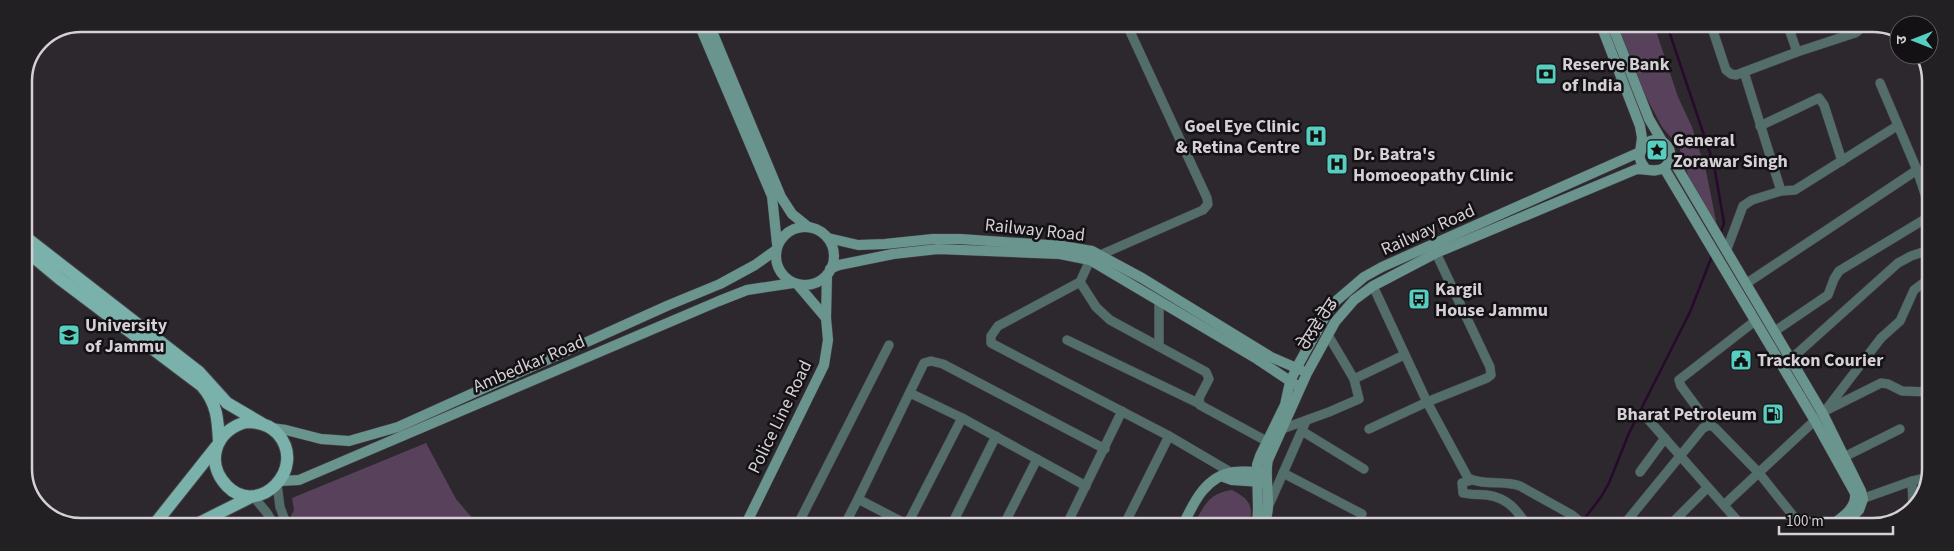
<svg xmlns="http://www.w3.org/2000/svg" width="1954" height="551" font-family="'Source Sans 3','Noto Sans Devanagari','Noto Sans Gurmukhi',sans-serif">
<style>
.green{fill:#58425b}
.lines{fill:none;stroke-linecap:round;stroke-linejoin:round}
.stream{stroke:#270a2b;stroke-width:2.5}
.street-casing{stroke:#484249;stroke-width:10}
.secondary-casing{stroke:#484249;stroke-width:11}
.primary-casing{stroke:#484249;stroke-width:14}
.street{stroke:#536e6a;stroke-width:9}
.secondary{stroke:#69958e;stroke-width:10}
.primary{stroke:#7ab2ab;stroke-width:12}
.labels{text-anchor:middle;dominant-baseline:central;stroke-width:5;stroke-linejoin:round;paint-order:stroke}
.poi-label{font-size:18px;font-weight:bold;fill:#d4d0d5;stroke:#141114;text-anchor:start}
.street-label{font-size:18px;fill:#d4d0d5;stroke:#141114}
.rim{fill:none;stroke:#d4d0d5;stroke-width:2.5}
</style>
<rect width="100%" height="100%" fill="#2d272e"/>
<!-- green -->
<g class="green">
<path d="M1616 25H1654L1678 97 1692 127 1706 171 1718 231 1691 184 1679 147 1662 127 1642 89Z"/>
<path d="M426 443 456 499 479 526H292L289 520 294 510 292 498Z"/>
<path d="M1232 490C1250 499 1255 507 1248 527H1193C1203 507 1208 493 1232 490Z"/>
</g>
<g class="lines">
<!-- stream -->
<g class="stream">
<path d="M1667 25 1714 165 1724 223 1720 234"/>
<path d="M1578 527 1601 497 1609 483 1629 433 1690 312 1712 256"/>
</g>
<!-- street casing -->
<g class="street-casing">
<g id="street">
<path d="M1711 25 1726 70 1731 74 1736 75 1797 52 1855 33 1858 31 1859 26"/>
<path d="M1788 26 1797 52"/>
<path d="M1744 72 1781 191 1795 190 1897 126"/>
<path d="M1880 83 1917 170 1930 209"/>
<path d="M1930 94V83"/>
<path d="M1760 126 1819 98 1824 105 1842 161"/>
<path d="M1727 249 1743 206 1752 200 1781 191"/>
<path d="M1100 255 1203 210 1208 204 1207 198 1127 25"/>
<path d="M1090 260 1080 282 1096 307 1110 320 1206 372 1209 379 1199 398 1200 405 1272 444"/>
<path d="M1080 282 998 326 991 336V343L1169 436 1232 473"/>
<path d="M1747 283 1917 170"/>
<path d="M1373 286 1427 402 1487 378 1491 375 1490 367 1436 253"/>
<path d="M1159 301V346"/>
<path d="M1775 331 1828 295 1834 279 1839 271 1930 216"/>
<path d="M1067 340 1198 403"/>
<path d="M1791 359 1898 263 1911 256 1929 250"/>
<path d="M1354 379 1404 355"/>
<path d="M910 393 962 418 1086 486"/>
<path d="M1827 410 1881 383 1888 384 1902 391 1929 392"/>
<path d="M1646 417 1743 527"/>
<path d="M1710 425 1681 386 1679 380 1755 321"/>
<path d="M1282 429 1329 412 1359 399 1354 379 1328 335"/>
<path d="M1369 429 1427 402 1468 478C1484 486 1504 480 1520 486L1572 515 1586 527"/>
<path d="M1302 431 1364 469"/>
<path d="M1844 457 1900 429"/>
<path d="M1640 472 1665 438"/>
<path d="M1283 473 1362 514"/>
<path d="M1472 480 1462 483 1463 493C1471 495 1479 494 1487 495 1508 498 1517 510 1528 527"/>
<path d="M277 484 280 507 287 526"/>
<path d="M253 496 267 513 275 526"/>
<path d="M1856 501 1912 481"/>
<path d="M1269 505 1306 421"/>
<path d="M1724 505 1825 411 1881 338 1900 321 1914 290 1922 284 1929 283"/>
<path d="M1913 507 1912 481 1928 477"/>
<path d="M1850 511 1861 527"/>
<path d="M1901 518 1913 507"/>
<path d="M907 525 962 418"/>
<path d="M797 526 889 345"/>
<path d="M844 526 858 499"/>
<path d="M910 526 858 499 924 363 931 361 943 364 1105 449"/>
<path d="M951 526 996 436"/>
<path d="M1003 526 1037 459"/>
<path d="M1066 526 1122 411"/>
<path d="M1124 526 1169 436"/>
<path d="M1622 527 1703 428 1710 425 1715 428 1759 473 1802 527"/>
<path d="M1668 527 1707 488"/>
</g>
</g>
<!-- secondary casing -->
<g class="secondary-casing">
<g id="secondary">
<path d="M699 24 772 196 777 244"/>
<path d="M709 24 781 197 792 214 807 226"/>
<path d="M1612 25 1649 119 1662 141"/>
<path d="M1671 157 1823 414 1861 491 1863 499 1859 510 1842 527"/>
<path d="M1664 168 1815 421 1855 493C1857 509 1841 518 1829 527"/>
<circle cx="805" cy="256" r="29"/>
<path d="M828 238 858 245 885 244 933 239H960L1062 246 1092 251 1142 278 1271 357 1301 370"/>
<path d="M830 269 839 265 893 254 938 249 1060 254 1090 260 1257 359 1296 385"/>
<path d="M798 285 826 318"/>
<path d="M271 428 286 430 321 439 349 441 398 427 669 305 720 284 755 265 776 250"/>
<path d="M1221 476 1232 480 1262 482"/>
<path d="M280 481 299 480 719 301 747 290 793 283"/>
<path d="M745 526 824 365 828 340 826 318 827 275"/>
<path d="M1182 527C1193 504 1205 476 1234 472 1243 471 1252 472 1261 472"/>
<path d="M1257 527 1258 509 1257 465 1260 456 1285 405 1290 382 1297 367 1327 313 1336 301 1364 277 1382 267 1640 152 1642 138 1640 126 1601 25"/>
<path d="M1261 527C1275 513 1263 479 1268 460L1307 373 1335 322 1354 300 1373 286 1436 253 1637 169C1647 169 1655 173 1664 168 1683 151 1655 127 1643 148 1637 156 1640 162 1646 169"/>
</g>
</g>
<!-- primary casing -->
<g class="primary-casing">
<g id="primary">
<path d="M24 236 199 372 227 403 261 423"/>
<path d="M24 249 60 279 202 386C217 403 218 420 219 442"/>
<path d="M247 422C260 422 270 425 278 434 308 469 258 518 227 486 204 462 216 429 247 422Z"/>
<path d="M154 525 216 447"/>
<path d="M195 525 251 497"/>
</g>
</g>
<!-- street -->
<use href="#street" class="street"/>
<!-- secondary -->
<use href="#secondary" class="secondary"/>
<!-- primary -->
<use href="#primary" class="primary"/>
</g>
<!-- icons -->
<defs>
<g id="bank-square" transform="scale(1.125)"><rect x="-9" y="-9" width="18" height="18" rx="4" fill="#58cec1" stroke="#141114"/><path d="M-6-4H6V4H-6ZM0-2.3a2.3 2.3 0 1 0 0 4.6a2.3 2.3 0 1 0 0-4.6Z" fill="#111"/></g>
<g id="hospital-square" transform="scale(1.125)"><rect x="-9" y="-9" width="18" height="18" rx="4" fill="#58cec1" stroke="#141114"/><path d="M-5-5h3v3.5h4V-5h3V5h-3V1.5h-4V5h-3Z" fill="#111"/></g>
<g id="sight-square" transform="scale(1.125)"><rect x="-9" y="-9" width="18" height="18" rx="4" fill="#58cec1" stroke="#141114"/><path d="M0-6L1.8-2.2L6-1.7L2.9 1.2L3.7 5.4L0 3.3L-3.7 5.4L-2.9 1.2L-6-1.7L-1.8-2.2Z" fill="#111"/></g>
<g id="bus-square" transform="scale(1.125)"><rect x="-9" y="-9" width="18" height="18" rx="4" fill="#58cec1" stroke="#141114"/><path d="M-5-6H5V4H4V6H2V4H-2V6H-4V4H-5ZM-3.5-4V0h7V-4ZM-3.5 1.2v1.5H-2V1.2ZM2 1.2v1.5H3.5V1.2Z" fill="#111"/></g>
<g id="university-square" transform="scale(1.125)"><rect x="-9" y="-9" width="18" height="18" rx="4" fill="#58cec1" stroke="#141114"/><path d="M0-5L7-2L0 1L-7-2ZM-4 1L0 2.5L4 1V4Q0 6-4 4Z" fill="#111"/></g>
<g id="civic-square" transform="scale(1.125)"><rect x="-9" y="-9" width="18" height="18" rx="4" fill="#58cec1" stroke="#141114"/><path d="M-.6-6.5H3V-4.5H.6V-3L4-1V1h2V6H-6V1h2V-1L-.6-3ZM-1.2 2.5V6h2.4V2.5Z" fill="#111"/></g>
<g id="fuel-square" transform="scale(1.125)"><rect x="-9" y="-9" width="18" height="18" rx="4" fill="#58cec1" stroke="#141114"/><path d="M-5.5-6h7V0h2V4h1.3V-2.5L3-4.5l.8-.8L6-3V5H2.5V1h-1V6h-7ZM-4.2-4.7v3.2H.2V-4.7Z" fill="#111"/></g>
</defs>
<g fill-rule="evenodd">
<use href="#bank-square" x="1546" y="74"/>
<use href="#hospital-square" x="1316" y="136"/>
<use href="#sight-square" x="1657" y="150"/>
<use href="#hospital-square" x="1337" y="164"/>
<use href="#bus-square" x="1419" y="299"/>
<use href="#university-square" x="69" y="335"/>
<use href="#civic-square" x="1741" y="360"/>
<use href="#fuel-square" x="1773" y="414"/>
</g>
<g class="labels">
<!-- poi labels -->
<g class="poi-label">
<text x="1562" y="64">Reserve Bank<tspan x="1562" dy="21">of India</tspan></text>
<text x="1300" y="126" text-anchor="end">Goel Eye Clinic<tspan x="1300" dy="21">&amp; Retina Centre</tspan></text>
<text x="1673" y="140">General<tspan x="1673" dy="21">Zorawar Singh</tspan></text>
<text x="1353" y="154">Dr. Batra's<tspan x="1353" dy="21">Homoeopathy Clinic</tspan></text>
<text x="1435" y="289">Kargil<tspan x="1435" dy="21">House Jammu</tspan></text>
<text x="85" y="325">University<tspan x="85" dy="21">of Jammu</tspan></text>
<text x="1757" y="360">Trackon Courier</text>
<text x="1757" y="414" text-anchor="end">Bharat Petroleum</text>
</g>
<!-- street labels -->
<g class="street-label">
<text transform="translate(1035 230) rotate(6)">Railway Road</text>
<text transform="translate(1428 230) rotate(-24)">Railway Road</text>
<text transform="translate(1318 324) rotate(-57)">ਰੇਲਵੇ ਰੋਡ</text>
<text transform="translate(529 364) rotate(-23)">Ambedkar Road</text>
<text transform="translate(780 417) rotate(-64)">Police Line Road</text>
</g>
</g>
<!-- crop -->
<path d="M0 0H1954V551H0ZM81 32H1873A49 49 0 0 1 1922 81V469A49 49 0 0 1 1873 518H81A49 49 0 0 1 32 469V81A49 49 0 0 1 81 32Z" fill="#232023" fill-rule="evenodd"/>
<path class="rim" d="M81 32H1873A49 49 0 0 1 1922 81V469A49 49 0 0 1 1873 518H81A49 49 0 0 1 32 469V81A49 49 0 0 1 81 32Z"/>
<!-- north arrow -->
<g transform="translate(1914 40) rotate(270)"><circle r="24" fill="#141114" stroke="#615d61"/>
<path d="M0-4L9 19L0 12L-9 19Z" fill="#58cec1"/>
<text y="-8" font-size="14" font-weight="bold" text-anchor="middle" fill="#d4d0d5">उ</text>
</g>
<!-- scale -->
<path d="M1779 526v8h114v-8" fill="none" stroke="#d4d0d5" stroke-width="2.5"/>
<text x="1786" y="526" font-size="15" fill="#d4d0d5" stroke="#141114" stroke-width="4" paint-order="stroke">100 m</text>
</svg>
